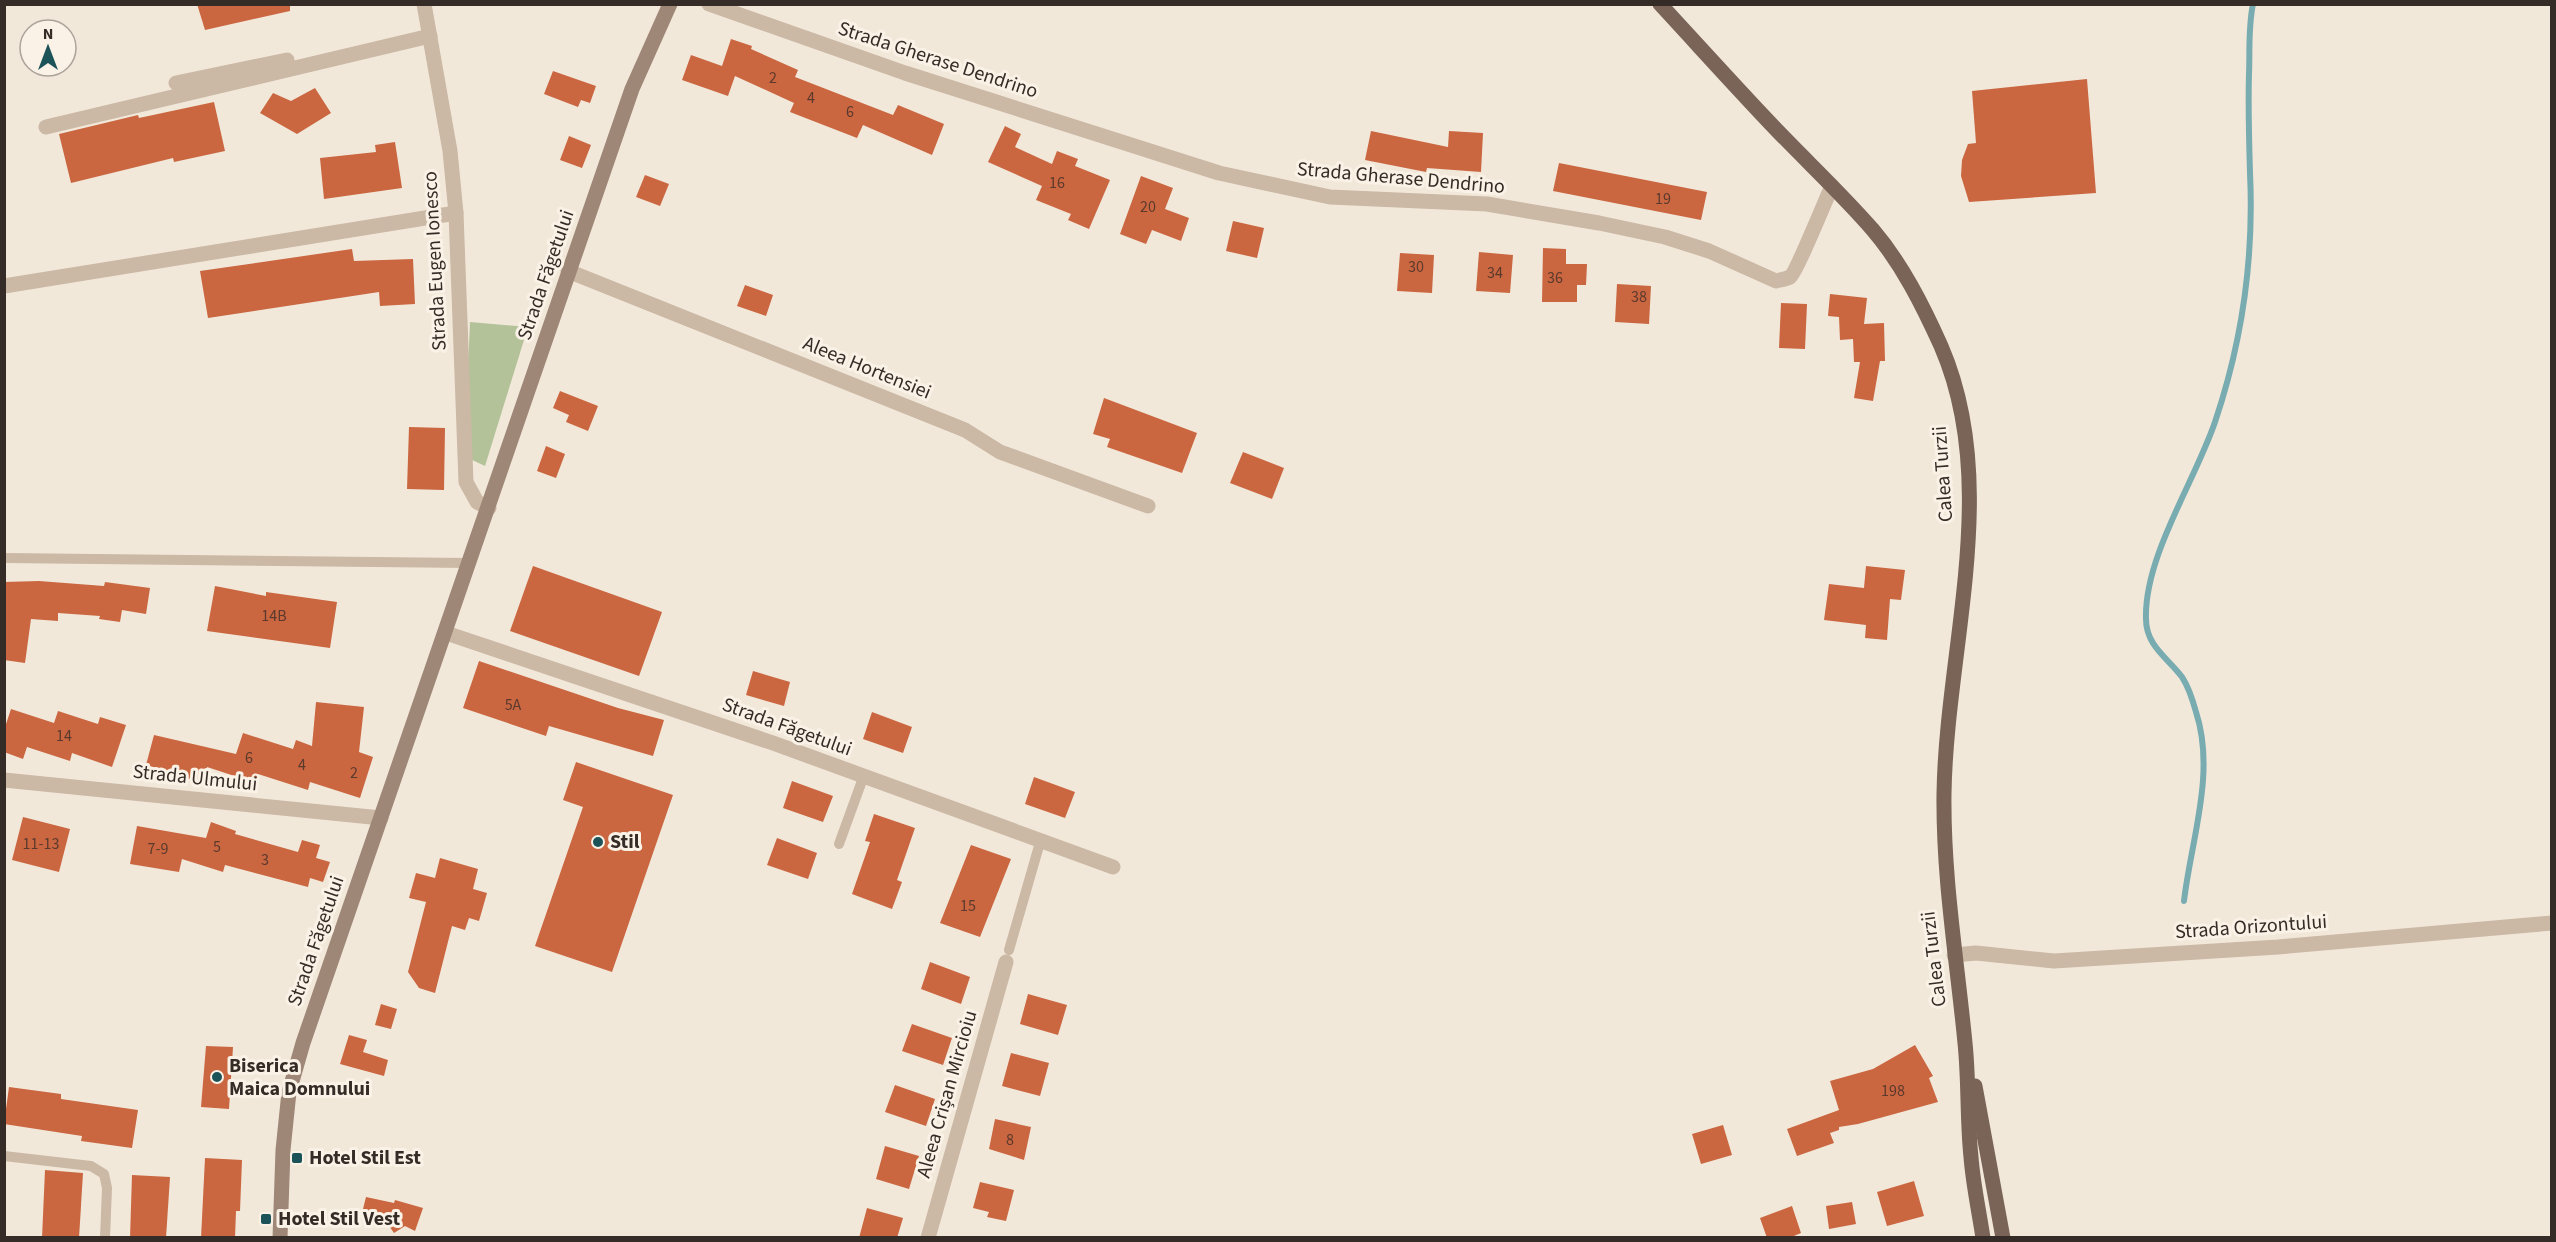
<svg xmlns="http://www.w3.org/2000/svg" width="2556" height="1242" font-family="'Source Sans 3',sans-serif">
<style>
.green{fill:#b3c299}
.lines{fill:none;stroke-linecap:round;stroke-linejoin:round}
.stream{stroke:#78acb1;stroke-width:6}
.building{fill:#ca6640}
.service{stroke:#cbb8a5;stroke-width:10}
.minor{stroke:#cbb8a5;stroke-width:15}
.tertiary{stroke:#cbb8a5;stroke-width:15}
.secondary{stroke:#9f8777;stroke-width:15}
.primary{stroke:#796457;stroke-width:15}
.poi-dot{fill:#1b5359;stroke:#faf2e6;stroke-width:2}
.labels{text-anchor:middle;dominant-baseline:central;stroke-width:6;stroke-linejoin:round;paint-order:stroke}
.number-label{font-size:16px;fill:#5b3a2d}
.street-label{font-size:20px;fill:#362c27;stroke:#faf2e6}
.poi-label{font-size:20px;font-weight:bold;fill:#362c27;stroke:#faf2e6;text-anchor:start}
</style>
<rect width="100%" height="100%" fill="#f2e8da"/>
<!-- green -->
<path class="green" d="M470 322 528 327 485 466 470 459 467 392Z"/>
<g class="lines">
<!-- stream -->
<path class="stream" d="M2184 901C2191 840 2216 773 2196 712 2193 701 2188 686 2182 677 2168 658 2146 646 2146 619 2144 557 2195 481 2215 422 2242 342 2254 257 2250 173 2249 140 2248 107 2249 74 2250 50 2248 28 2253 4"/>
</g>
<!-- building -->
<g class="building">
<path d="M197 4H290V11L205 30Z"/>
<path d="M731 39 752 46 751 49 798 70 795 77 893 115 898 105 944 124 932 155 863 125 857 138 790 112 794 103 735 76 728 96 682 80 691 55 722 66Z"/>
<path d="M553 71 596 86 590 103 581 100 578 107 544 94Z"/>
<path d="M2087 79 2096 193 1969 202 1961 176 1962 160 1968 144 1976 143 1972 91Z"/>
<path d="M315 88 331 113 297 134 260 113 273 93 291 101Z"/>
<path d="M214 102 225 151 174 162 173 158 71 183 59 134 138 115 139 118Z"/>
<path d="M1005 126 1021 134 1015 147 1052 164 1057 151 1078 159 1075 166 1110 180 1089 229 1068 220 1071 214 1036 200 1042 186 988 162Z"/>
<path d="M1371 131 1448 147 1449 131 1483 133 1481 172 1427 168 1426 172 1365 160Z"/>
<path d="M569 136 591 145 582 168 560 160Z"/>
<path d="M395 142 402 188 324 199 320 158 376 152 375 145Z"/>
<path d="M1559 163 1707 192 1701 220 1553 191Z"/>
<path d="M645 175 669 184 660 206 636 197Z"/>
<path d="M1141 176 1173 188 1165 209 1189 218 1181 241 1152 230 1146 244 1120 234Z"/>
<path d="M1233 221 1264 228 1257 258 1226 251Z"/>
<path d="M1543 248 1566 249V264H1587L1586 285H1577V302H1542Z"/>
<path d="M352 249 354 261 413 259 415 304 380 306 379 292 208 318 200 271Z"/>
<path d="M1479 252 1513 255 1510 293 1476 291Z"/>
<path d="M1400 253 1434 255 1432 293 1397 291Z"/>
<path d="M1617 284 1651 286 1649 324 1615 322Z"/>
<path d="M745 285 773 295 766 316 737 306Z"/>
<path d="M1830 294 1867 298 1864 324 1884 323 1885 361H1880L1873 401 1854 398 1860 362H1854L1853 339 1840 340 1839 317 1828 316Z"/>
<path d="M1781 303 1807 304 1805 349 1779 348Z"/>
<path d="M560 391 598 406 588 431 566 422 569 415 553 408Z"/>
<path d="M1104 398 1197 433 1182 473 1107 447 1110 439 1093 434Z"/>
<path d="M409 427 445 428 444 490 407 489Z"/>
<path d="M546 446 565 454 556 478 537 471Z"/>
<path d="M1243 452 1284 468 1272 499 1230 483Z"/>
<path d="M533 566 662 612 639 676 510 631Z"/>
<path d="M1866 566 1905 570 1901 600 1890 599 1887 640 1865 638 1866 625 1824 620 1829 584 1864 588Z"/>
<path d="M39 581 104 586 105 582 150 588 146 614 122 610 120 622 99 619 100 616 58 613V621L31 619 25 663 4 660V582Z"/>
<path d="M215 586 266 596V592L337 602 330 648 207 631Z"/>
<path d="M479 661 618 708 664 720 653 756 549 726 546 736 463 708Z"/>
<path d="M753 671 790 682 784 706 746 695Z"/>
<path d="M316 702 364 707 359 752 373 757 360 798 310 782 308 790 258 774 256 783 207 767 203 783 146 765 154 735 236 754 243 733 293 749 296 740 312 746Z"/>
<path d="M11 709 54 723 58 711 98 724 100 717 126 725 112 767 72 753 70 761 27 747 23 759 4 752V730Z"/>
<path d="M872 712 912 727 903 753 863 739Z"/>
<path d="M576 762 673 795 612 972 535 946 583 807 563 800Z"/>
<path d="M1034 777 1075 792 1065 818 1025 804Z"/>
<path d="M792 781 833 796 823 822 783 808Z"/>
<path d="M874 814 915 828 897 880 902 882 892 909 852 894 870 842 865 841Z"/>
<path d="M23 817 70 829 59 872 12 860Z"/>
<path d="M211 822 236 831 235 834 298 852 302 840 320 845 316 858 330 862 323 882 310 878 308 887 225 865 223 872 182 859 179 872 130 864 137 826 206 838Z"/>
<path d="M777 838 817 853 808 879 767 865Z"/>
<path d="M971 845 1011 859 980 937 940 923Z"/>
<path d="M440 858 478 869 473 889 487 893 479 921 469 918 465 930 452 926 435 993 419 988 408 972 426 902 409 898 416 873 435 878Z"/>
<path d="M930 962 970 977 961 1004 921 989Z"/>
<path d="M1028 994 1067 1005 1058 1035 1020 1024Z"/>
<path d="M381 1004 397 1009 391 1029 375 1025Z"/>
<path d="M912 1024 952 1038 943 1065 902 1051Z"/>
<path d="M349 1035 367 1040 363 1052 388 1060 384 1076 340 1064Z"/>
<path d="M1915 1045 1933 1076 1929 1078 1938 1102 1858 1124 1839 1127V1130L1830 1133 1834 1143 1797 1156 1787 1129 1839 1110 1830 1081 1873 1069Z"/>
<path d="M206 1046 233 1047 229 1109 201 1107Z"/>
<path d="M1011 1053 1049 1063 1040 1096 1002 1086Z"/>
<path d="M895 1085 935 1099 926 1126 885 1112Z"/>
<path d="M9 1087 61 1094V1099L138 1110 132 1148 81 1141 82 1136 4 1124Z"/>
<path d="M995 1119 1031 1127 1024 1160 989 1149Z"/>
<path d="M1723 1125 1732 1155 1701 1164 1692 1134Z"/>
<path d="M885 1146 919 1156 909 1189 876 1179Z"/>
<path d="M205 1158 242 1160 240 1211H236L235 1238H201Z"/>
<path d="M45 1170 83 1173 79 1238H42Z"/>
<path d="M132 1175 170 1177 166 1238H130Z"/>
<path d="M1914 1181 1924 1216 1887 1226 1877 1192Z"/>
<path d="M980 1182 1014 1190 1006 1221 987 1217 989 1212 973 1208Z"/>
<path d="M366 1197 394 1203 395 1200 423 1208 415 1231 405 1226 394 1233 387 1223 362 1213Z"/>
<path d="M1852 1202 1856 1224 1829 1229 1826 1206Z"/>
<path d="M1792 1206 1801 1233 1789 1238H1767L1760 1218Z"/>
<path d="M867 1208 903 1218 897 1238H859Z"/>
</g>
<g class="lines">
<!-- service -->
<g class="service">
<path d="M4 558 470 563"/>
<path d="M839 844 863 778"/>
<path d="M1009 950 1041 839"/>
<path d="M4 1156 91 1166 104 1174 107 1188 105 1238"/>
</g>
<!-- minor -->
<g class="minor">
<path d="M709 4 905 73 1219 173 1330 197 1487 204 1599 223 1665 237 1709 251 1776 281C1780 280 1786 279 1790 277 1796 273 1826 199 1832 186"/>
<path d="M176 83 287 60"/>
<path d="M46 127 430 36"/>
<path d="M568 271 965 430 1000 452 1148 506"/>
<path d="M4 286 456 213"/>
<path d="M446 633 773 743 1113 867"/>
<path d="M4 780 381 818"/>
<path d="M1954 955 1976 953 2054 961 2278 947 2552 923"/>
<path d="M928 1238 1006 962"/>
</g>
<!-- tertiary -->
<path class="tertiary" d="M424 4 450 151 456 213 466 482 477 502 489 508"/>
<!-- secondary -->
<path class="secondary" d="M280 1238 283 1150 289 1092 303 1043 632 89 670 4"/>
<!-- primary -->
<g class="primary">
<path d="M1660 4C1697 44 1733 84 1770 123 1804 159 1841 193 1873 230 1902 264 1923 306 1941 346 2002 486 1946 649 1944 794 1943 878 1957 960 1965 1043 1969 1081 1967 1119 1971 1157 1973 1184 1979 1211 1983 1238"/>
<path d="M1975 1086 2003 1238"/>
</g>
</g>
<!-- markers -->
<g class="poi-dot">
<circle cx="598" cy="842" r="6"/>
<circle cx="217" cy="1077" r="6"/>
<rect x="291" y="1152" width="12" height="12" rx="3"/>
<rect x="260" y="1213" width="12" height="12" rx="3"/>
</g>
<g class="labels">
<!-- number labels -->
<g class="number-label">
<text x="773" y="78">2</text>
<text x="811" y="98">4</text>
<text x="850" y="112">6</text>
<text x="1057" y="183">16</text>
<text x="1663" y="199">19</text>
<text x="1148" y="207">20</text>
<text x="1416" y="267">30</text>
<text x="1495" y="273">34</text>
<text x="1555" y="278">36</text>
<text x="1639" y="297">38</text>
<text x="274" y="616">14B</text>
<text x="513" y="705">5A</text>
<text x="64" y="736">14</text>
<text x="249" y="758">6</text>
<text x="302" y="765">4</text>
<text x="354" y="773">2</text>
<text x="41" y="844">11-13</text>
<text x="217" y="847">5</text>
<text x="158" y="849">7-9</text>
<text x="265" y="860">3</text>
<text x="968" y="906">15</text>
<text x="1893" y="1091">198</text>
<text x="1010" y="1140">8</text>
</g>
<!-- street labels -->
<g class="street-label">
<text transform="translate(938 60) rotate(18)">Strada Gherase Dendrino</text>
<text transform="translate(1401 178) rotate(5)">Strada Gherase Dendrino</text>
<text transform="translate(435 261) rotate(-93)">Strada Eugen Ionesco</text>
<text transform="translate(546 275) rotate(-71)">Strada Făgetului</text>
<text transform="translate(867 368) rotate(22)">Aleea Hortensiei</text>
<text transform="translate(1943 474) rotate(-94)">Calea Turzii</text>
<text transform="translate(787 727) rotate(20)">Strada Făgetului</text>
<text transform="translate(195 778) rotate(6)">Strada Ulmului</text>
<text transform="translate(2251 927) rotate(-4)">Strada Orizontului</text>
<text transform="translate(316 941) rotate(-71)">Strada Făgetului</text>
<text transform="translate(1934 959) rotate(-97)">Calea Turzii</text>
<text transform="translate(947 1094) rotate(-74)">Aleea Crișan Mircioiu</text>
</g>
<!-- poi labels -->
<g class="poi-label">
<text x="610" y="842">Stil</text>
<text x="229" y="1066">Biserica<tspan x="229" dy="23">Maica Domnului</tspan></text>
<text x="309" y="1158">Hotel Stil Est</text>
<text x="278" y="1219">Hotel Stil Vest</text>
</g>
</g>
<!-- border -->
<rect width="2556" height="1242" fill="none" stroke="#362c27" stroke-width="12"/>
<!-- north arrow -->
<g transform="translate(48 48)"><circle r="28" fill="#faf2e6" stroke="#aca39a" stroke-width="1.5"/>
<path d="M0-4.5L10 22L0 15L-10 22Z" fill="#1b5359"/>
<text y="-9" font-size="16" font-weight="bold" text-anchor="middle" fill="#362c27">N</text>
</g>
</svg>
